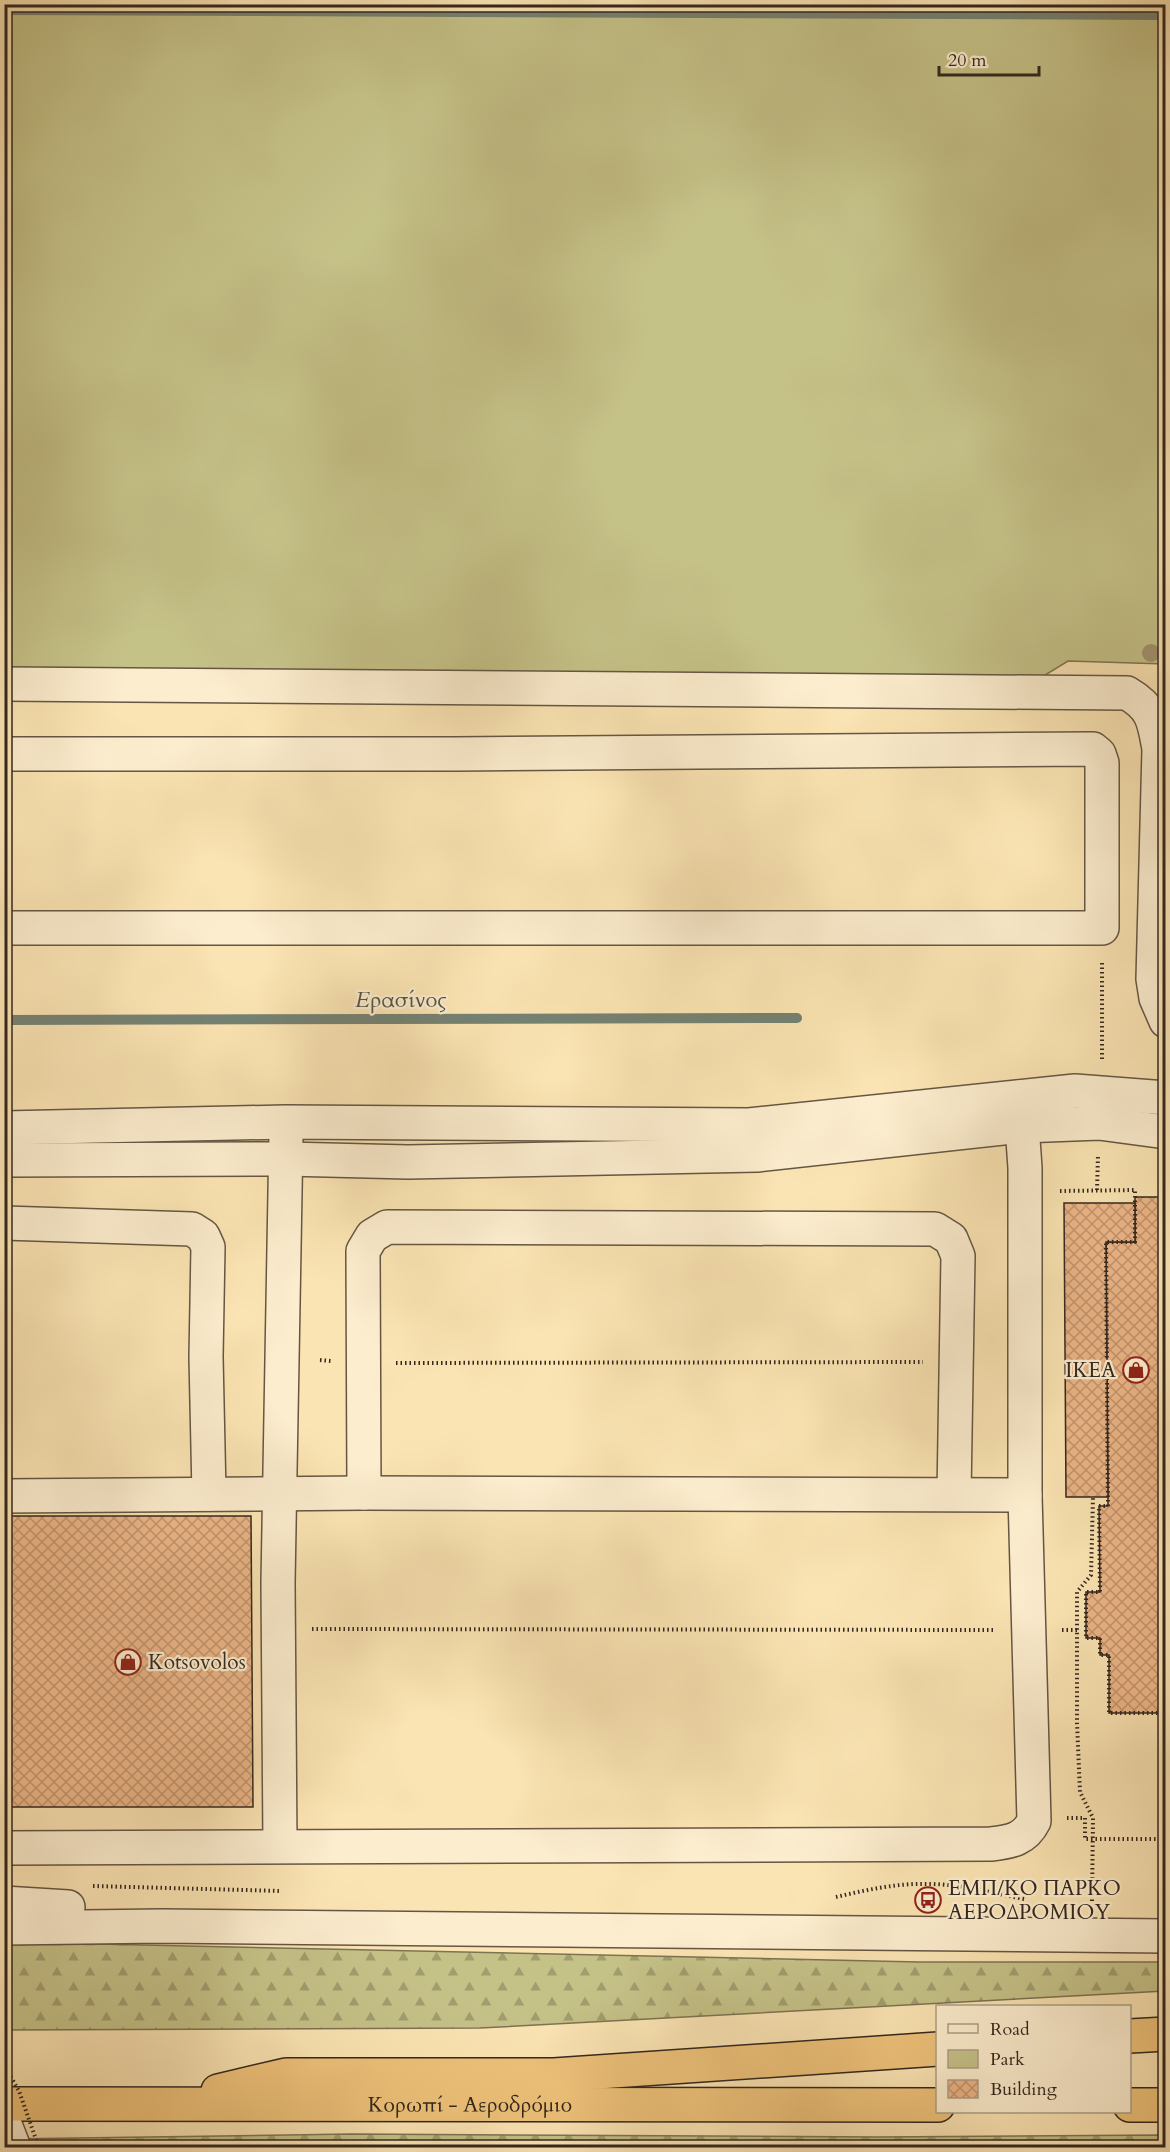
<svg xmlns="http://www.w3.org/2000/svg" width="1170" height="2152" font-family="Cardo,serif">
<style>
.green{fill:#c5c288;stroke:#7c7453;stroke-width:1.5}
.forest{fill:url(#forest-firs);stroke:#7c7453;stroke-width:1.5}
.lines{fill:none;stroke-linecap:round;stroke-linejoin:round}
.stream{stroke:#748273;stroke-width:10}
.building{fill:url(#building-cross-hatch);stroke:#33271e;stroke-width:1.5}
.minor-casing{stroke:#655643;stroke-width:36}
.highway-casing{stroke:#33271e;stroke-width:36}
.path{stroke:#33271e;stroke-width:4;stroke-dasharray:1.5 3;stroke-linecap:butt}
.minor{stroke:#fcedce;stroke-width:33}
.highway{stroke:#eec27a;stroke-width:33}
.path-bridge{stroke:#33271e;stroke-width:4;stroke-dasharray:1.5 3;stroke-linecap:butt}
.tree{fill:#a1926f}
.labels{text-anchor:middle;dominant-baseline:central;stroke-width:4.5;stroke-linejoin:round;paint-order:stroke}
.poi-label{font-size:21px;fill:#33271e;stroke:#fcedce;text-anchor:start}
.street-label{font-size:21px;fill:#33271e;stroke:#fcedce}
.water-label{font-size:22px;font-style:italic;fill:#535548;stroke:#fcedce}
</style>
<defs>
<pattern id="forest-firs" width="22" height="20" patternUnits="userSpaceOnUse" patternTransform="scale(1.5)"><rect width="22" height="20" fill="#c5c288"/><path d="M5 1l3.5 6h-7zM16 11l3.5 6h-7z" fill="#a19e6f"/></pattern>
<pattern id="building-cross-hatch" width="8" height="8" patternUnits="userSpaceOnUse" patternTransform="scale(1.5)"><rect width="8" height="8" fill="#ecb586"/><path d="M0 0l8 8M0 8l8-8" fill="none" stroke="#c0936d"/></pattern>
</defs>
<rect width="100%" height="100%" fill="#fbe4b3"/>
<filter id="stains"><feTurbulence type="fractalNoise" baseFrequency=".00333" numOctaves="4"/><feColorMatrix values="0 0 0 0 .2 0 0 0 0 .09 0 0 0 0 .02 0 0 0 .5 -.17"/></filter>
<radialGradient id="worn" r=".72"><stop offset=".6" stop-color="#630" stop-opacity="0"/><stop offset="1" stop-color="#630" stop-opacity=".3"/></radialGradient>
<!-- green -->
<path class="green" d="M5 5H1165V664L1068 661 1042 677 5 674Z"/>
<!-- forest -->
<g class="forest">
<path d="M5 1942 919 1962H1165V1991L480 2028 5 2030Z"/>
<path d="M352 2134 878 2137 1165 2135 1166 2147 5 2148 4 2139Z"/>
</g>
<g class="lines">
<!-- stream -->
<g class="stream">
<path d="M4 10 1166 15"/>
<path d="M4 1020 797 1018"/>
</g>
</g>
<!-- building -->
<g class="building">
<path d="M1135 1197H1166V1713H1109V1655H1100V1638H1086V1592H1100L1099 1506H1108L1106 1242H1135Z"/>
<path d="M1064 1203H1135V1242H1106L1108 1497H1066Z"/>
<path d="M4 1516H251L253 1807H4Z"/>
</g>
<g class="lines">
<!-- minor casing -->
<g class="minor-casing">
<g id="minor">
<path d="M4 684 1127 693C1153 708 1154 721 1159 749L1153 979 1156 998 1166 1021"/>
<path d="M4 754H456L1093 749 1099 754 1102 763V928H4"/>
<path d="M4 1128 285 1122 749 1125 1075 1091 1166 1098"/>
<path d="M4 1160 287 1159 408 1162 757 1155 1022 1126 1099 1123 1166 1132"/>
<path d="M4 1223 192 1229 203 1236 208 1247 206 1357 209 1494"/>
<path d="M364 1493 363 1251 372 1236 387 1227 935 1229 951 1239 958 1256 954 1494"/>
<path d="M4 1496 364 1493 1025 1495"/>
<path d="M280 1846 278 1583 286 1136"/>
<path d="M4 1848 991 1844C1011 1842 1025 1839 1034 1821L1025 1495V1168L1020 1097"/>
<path d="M4 1903 68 1907"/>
<path d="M4 1928 162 1926 1166 1936"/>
<path d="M4 2122 14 2148"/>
</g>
</g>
<!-- highway casing -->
<g class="highway-casing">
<g id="highway">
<path d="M1130 2036 1166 2034"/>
<path d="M218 2091 286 2075H554L938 2049"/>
<path id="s1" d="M4 2104 938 2105"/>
<path d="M1130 2105H1166"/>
</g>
</g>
<!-- path -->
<g class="path">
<path d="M1102 1059V962"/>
<path d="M1097 1190 1098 1155"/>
<path d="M1060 1191 1135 1190V1242H1106L1108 1506H1099L1100 1592H1086V1638H1100V1655H1109V1713H1166"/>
<path d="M320 1360 331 1361"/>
<path d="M396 1363 923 1362"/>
<path d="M312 1629 995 1630"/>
<path d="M1062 1630H1077"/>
<path d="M1067 1818H1085V1839H1166"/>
<path d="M93 1886 281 1891"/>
<path d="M836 1897C866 1890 897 1883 928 1884 961 1884 992 1893 1024 1899"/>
<path d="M1092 1901 1093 1818 1080 1792 1077 1723V1592L1091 1575 1093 1497"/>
</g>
<!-- minor -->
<use href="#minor" class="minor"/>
<!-- highway -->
<use href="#highway" class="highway"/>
<!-- path-bridge -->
<path class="path-bridge" d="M4 2065 19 2091 39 2148"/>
</g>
<!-- trees -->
<circle class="tree" cx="1151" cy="653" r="9"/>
<!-- icons -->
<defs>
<g id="shop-ring" transform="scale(1.35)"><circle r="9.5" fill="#fcedce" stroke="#8f2418" stroke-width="1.5"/><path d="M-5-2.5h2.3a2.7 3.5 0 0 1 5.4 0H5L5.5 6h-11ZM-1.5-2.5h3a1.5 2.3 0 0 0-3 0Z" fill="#8f2418"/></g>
<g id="bus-ring" transform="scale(1.35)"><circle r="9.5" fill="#fcedce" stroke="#8f2418" stroke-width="1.5"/><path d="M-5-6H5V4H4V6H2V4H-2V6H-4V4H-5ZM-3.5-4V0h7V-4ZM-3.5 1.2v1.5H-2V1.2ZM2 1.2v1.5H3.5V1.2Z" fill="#8f2418"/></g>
</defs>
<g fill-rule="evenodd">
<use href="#shop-ring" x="1136" y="1370"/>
<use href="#shop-ring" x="128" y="1662"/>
<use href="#bus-ring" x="928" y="1900"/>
</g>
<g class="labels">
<!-- poi labels -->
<g class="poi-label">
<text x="1116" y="1370" text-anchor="end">IKEA</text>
<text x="148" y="1662">Kotsovolos</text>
<text x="948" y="1888">ΕΜΠ/ΚΟ ΠΑΡΚΟ<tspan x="948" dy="24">ΑΕΡΟΔΡΟΜΙΟΥ</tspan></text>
</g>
<!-- street labels -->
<g class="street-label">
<text stroke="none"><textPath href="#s1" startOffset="466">Κορωπί - Αεροδρόμιο</textPath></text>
</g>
<!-- water labels -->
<g class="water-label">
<text x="401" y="1000">Ερασίνος</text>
</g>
</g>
<!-- margin -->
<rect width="1170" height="2152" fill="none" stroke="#fbe4b3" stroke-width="24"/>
<rect x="6" y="6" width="1158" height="2140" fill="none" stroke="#33271e" stroke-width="3"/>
<rect x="12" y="12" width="1146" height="2128" fill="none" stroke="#33271e" stroke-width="1.5"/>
<!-- legend -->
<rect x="936" y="2005" width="195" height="108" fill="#fcedce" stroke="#ac9e88" stroke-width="1.5"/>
<rect x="948" y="2024" width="30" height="9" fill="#fcedce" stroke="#ac9e88" stroke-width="1.5"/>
<text x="990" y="2035" font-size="18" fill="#33271e">Road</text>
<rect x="948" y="2050" width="30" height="18" fill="#c5c288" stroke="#ac9e88" stroke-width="1.5"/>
<text x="990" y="2065" font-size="18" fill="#33271e">Park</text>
<rect x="948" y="2080" width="30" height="18" fill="url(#building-cross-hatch)" stroke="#ac9e88" stroke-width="1.5"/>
<text x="990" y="2095" font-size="18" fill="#33271e">Building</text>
<!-- scale -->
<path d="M939 66v9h100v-9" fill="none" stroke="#33271e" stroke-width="3"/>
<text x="948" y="66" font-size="18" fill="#33271e" stroke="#fcedce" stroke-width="4.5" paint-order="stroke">20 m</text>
<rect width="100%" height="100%" filter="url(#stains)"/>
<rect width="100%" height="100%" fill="url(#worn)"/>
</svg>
